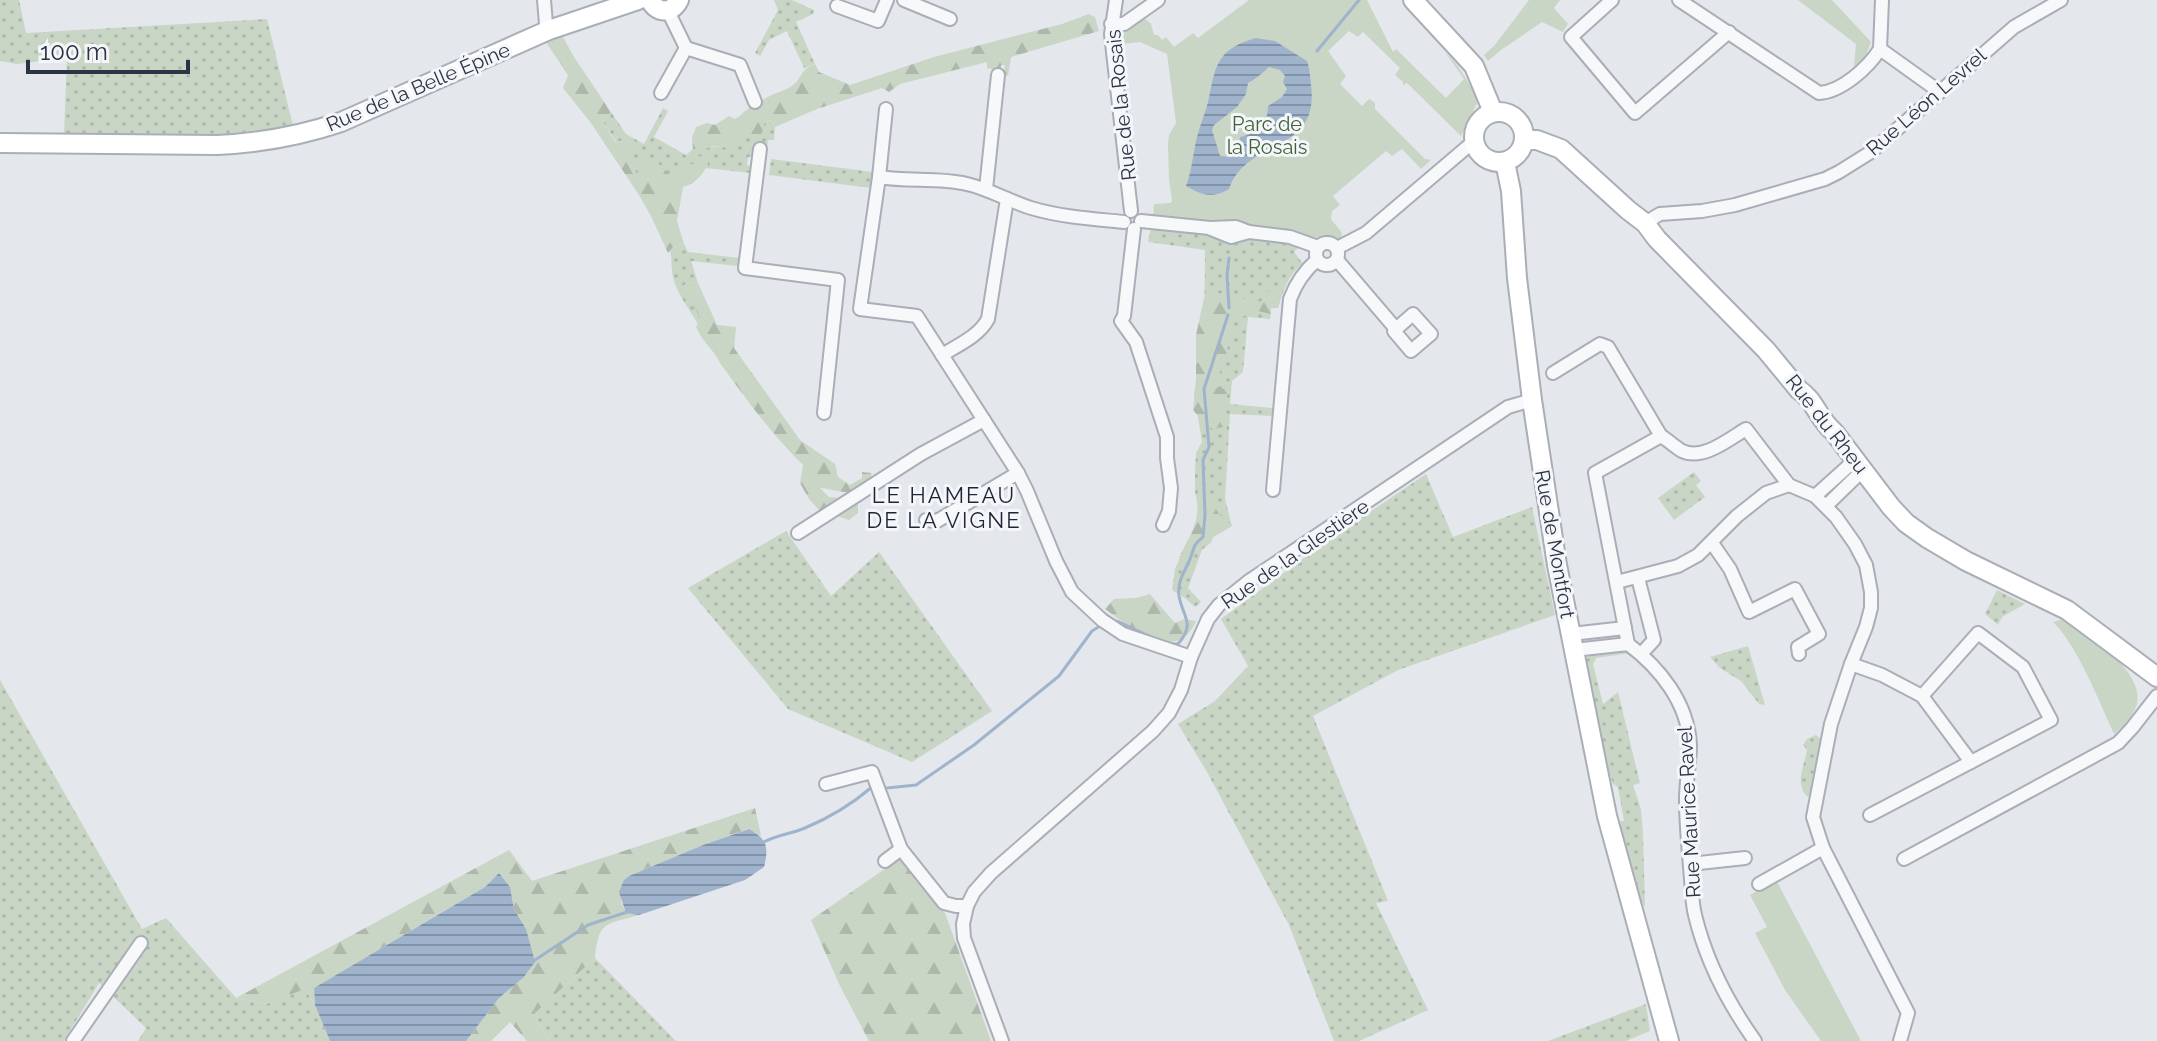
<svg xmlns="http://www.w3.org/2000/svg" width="2157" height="1041" font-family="Raleway,sans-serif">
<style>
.grass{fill:url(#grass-dots)}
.forest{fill:url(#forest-firs)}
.park{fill:#c9d6c5}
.water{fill:url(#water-rules);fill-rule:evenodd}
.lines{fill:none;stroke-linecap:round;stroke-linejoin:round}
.stream{stroke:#9fb4cc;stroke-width:3}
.street-casing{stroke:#a9aeb7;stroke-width:16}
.secondary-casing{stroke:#a9aeb7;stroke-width:22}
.street{stroke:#f7f8fa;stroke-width:12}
.secondary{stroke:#fff;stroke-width:18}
.labels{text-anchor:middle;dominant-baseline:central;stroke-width:6;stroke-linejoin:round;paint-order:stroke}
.street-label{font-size:20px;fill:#2b3445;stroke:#f4f6f9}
.park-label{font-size:20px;fill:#3f6138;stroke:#f4f6f9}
.neighbourhood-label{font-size:22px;letter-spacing:2px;fill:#1d2536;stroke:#f4f6f9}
</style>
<defs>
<pattern id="grass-dots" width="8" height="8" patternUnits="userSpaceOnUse" patternTransform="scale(2)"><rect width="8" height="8" fill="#c9d6c5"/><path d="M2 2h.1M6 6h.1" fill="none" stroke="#adb8ab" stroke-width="1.8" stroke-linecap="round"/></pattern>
<pattern id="forest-firs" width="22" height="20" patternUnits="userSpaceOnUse" patternTransform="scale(2)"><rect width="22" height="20" fill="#c9d6c5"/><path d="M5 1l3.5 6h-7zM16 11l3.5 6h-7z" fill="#adb8ab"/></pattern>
<pattern id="water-rules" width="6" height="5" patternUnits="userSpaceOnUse" patternTransform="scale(2)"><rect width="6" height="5" fill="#9fb4cc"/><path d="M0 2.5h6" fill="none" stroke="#8293a7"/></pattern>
</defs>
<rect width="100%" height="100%" fill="#e4e7ec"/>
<!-- grass -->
<g class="grass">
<path d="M0 0H19L26 33 267 19 293 126C221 144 138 135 64 133L67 58 17 64 0 61Z"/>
<path d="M774 0H792L814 10 813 14 796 22 815 64 804 68 787 31 769 40 760 56 755 53 778 10Z"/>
<path d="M663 108 668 111 654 137 686 155 693 149 723 146 748 134 756 136 765 122 771 120 775 127 774 140H768L767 148 759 147 754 157H748L747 165 751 166V173L705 168 708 164 696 165 682 175 671 177 637 174 626 156 622 140 617 143 602 120 611 112 626 134 644 144Z"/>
<path d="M771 159 873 172 871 188 769 175Z"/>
<path d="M1151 227 1291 243 1300 246 1294 252 1303 264C1288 274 1283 292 1278 308H1271L1270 319 1248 317 1243 372 1232 381 1230 404 1273 408 1272 416 1230 414 1225 499 1232 526 1213 537 1211 542 1202 550 1188 588 1201 602 1195 607 1186 599 1172 590 1175 569 1187 541 1195 533 1199 510 1195 492V470L1196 453 1202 442 1194 392 1204 359 1205 250 1148 242Z"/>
<path d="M684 244 688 252 740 258 738 266 691 261 698 283 691 282 684 285 701 318 698 324C689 308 673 289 672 270 671 263 672 258 670 250L673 247Z"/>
<path d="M1694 472 1701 481 1696 485 1705 497 1674 520 1658 498Z"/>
<path d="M1426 474 1453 537 1532 507 1555 615 1398 670 1313 716 1388 901 1376 903 1428 1010 1359 1041H1334L1289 925 1207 772 1178 724 1215 701 1248 666 1221 619 1327 541Z"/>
<path d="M786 531 831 596 879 552 992 711 912 762 788 709 688 588Z"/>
<path d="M1997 590 2025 604 2002 617 1998 625 1985 614Z"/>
<path d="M1748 646 1765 705 1759 704 1741 681 1720 668 1710 657Z"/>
<path d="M1629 651 1631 653 1596 658 1593 664 1603 704 1618 692 1640 783 1633 785 1641 809 1643 835 1645 907 1638 897 1620 824 1621 821H1624L1618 787 1613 784 1608 769 1587 663V658L1593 652Z"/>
<path d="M0 680 142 929 166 918 236 998 266 1004 305 989 315 1005 330 1041H138L146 1028 99 983 64 1041H0Z"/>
<path d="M1816 735 1821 739 1823 744 1811 795 1808 797C1794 785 1804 767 1807 750L1803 745 1807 739Z"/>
<path d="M595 958 676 1041H550L533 1015Z"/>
<path d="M1646 1004 1650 1031 1626 1041H1548Z"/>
</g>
<!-- forest -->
<g class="forest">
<path d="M1089 14 1095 17 1099 31 1011 57 1008 76 1004 75 1005 65H1001L1000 75H996L995 70 987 68V62L900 84 889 92 882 88 817 109 775 127 771 120 765 122 762 133 756 136 746 135 745 142 736 140 730 150C717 142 707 149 693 149L692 138 696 127 707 123 715 125 729 116 735 119C739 117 742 114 745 111 748 109 764 99 768 97 775 93 784 91 792 86 803 78 799 70 815 64L819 72 850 85 934 57 1062 24Z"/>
<path d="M562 35 574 57 611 112 602 120 616 143 629 138 636 146 632 152 626 156 637 174 639 173V166L642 158C654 158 665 167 671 177L682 174 680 170 682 164H696L698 157 704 155 709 159C706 172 696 184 683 187L677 221 684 244 673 247 668 253 651 216 639 195 591 123 563 88 568 75 546 42Z"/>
<path d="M691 282 698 283 717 325 736 327 734 348 800 440 835 464 838 477 850 485 862 478V472L871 473 873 482C849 498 845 491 820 488L829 497 858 500V513L849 520 819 510 809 499 800 483 803 465C771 434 746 399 720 363 714 350 701 340 696 327L700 318 684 285Z"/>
<path d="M1268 290 1280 301 1278 308H1271V314L1253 310 1231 325 1227 352 1215 387 1228 390 1226 403 1220 406V412L1228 415 1227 426 1213 429 1204 423 1193 410 1196 378V335L1204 298 1228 291 1234 293 1239 300 1248 298 1262 304 1266 300 1263 295Z"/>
<path d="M1208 497 1219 514 1232 526 1213 537 1211 542 1207 546 1194 543 1187 561 1179 558C1187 541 1200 522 1197 503Z"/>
<path d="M1150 594 1175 623 1185 619 1196 621C1177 666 1130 627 1105 609L1114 599 1136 598Z"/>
<path d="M755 808 761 836 748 829 703 845 629 876 624 880 621 902 626 912 639 915C605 925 599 920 595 958L533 1015 550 1041H527L510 1022 491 1041H466L499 998 523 978 526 929 514 909 510 887 499 873 485 887 314 988 315 1005 305 989 266 1004 236 998 509 850 532 881Z"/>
<path d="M899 859 945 913 991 1041H869L840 986 811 920Z"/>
</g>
<!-- park -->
<g class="park">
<path d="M1249 0H1367L1393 52 1396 49 1446 98 1464 79 1445 52 1457 65 1476 94 1477 103 1461 136 1407 83 1403 85V82L1395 75 1400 68 1363 32 1358 37 1349 31 1328 51 1346 76 1340 84 1362 106 1369 99 1375 103V109L1425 159 1431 160 1421 169 1402 149 1392 156 1386 151 1333 196 1340 205 1332 211 1331 219 1342 233 1341 237 1337 240 1306 236 1286 230 1153 217 1154 204 1170 203 1172 201 1169 179 1168 145 1169 135 1176 123 1167 54 1140 42 1122 44 1121 33 1143 17 1151 24 1154 35H1158L1162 40 1166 37 1174 47 1193 33 1198 38Z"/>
<path d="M1529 0H1560L1554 8 1568 24 1563 32 1542 22 1501 50 1488 61 1484 55 1494 46Z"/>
<path d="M1798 0H1832L1871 42 1865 57 1854 67 1856 44Z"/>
<path d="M2062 619C2086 634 2145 670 2137 704 2134 715 2123 726 2114 734 2100 703 2076 643 2053 622Z"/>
<path d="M1776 880 1861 1041H1821L1785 990 1755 933 1767 927 1750 895Z"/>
</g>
<!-- water -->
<g class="water">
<path d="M1256 38 1275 41 1307 61C1310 69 1310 77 1311 85 1320 155 1247 137 1229 189 1212 199 1202 195 1186 186 1192 170 1193 153 1197 137 1200 125 1205 114 1208 102 1212 86 1213 67 1224 55 1232 46 1245 41 1256 38ZM1269 67 1280 70 1285 76 1283 82 1287 89 1282 97 1268 106C1268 124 1257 134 1240 137L1238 150 1231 157 1220 156 1212 130 1214 125 1237 107 1246 94 1248 83C1254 80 1264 72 1269 67Z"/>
<path d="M749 829C767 839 769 847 764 867L745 880 639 915 626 913 619 892 624 880 629 876 703 845Z"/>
<path d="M499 873 510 887 514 909 526 929 535 962 523 978 499 998 466 1041H330L315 1005 314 988 485 887Z"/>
</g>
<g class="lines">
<!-- stream -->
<g class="stream">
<path d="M1317 51 1359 0"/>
<path d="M1229 258 1227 275 1229 308"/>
<path d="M1117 621 1153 638"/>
<path d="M1168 644H1178C1196 623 1183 618 1179 596 1177 581 1185 571 1190 559 1195 547 1192 546 1203 537L1205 515 1203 460 1209 447 1204 389 1228 315"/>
<path d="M887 788 916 785 974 745 1059 676 1092 631 1100 626"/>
<path d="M762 843C776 835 791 834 805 828 829 818 852 804 872 787"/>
<path d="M532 962 588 925 627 912"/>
</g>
<!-- street casing -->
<g class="street-casing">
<g id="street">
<path d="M544 0 546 24 549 30"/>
<path d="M904 0 950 19"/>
<path d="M1116 0 1111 34 1131 211"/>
<path d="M1612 0 1571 37 1635 113 1729 32"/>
<path d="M1679 0 1819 93C1841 92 1868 68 1880 49L1940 92"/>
<path d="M837 6 878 21 887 0"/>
<path d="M668 11 686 48 740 65 755 102"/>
<path d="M1111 24H1124L1158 0"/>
<path d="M1880 49 1882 0"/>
<path d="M661 93 686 48"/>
<path d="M886 109 879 177 860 309 917 316 1018 473 1027 491 1056 561 1072 592 1102 620 1123 634 1191 657"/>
<path d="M760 149 745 268 838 280 824 413"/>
<path d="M879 177C908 182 938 177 967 184 989 189 1009 201 1031 208 1061 217 1093 219 1124 222"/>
<path d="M986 189 998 75"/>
<path d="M1141 221 1210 228 1236 227 1249 232 1290 237 1318 247"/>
<path d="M1645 223 1660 214 1702 211 1735 205 1825 179 1839 172 1871 152 2014 27 2061 0"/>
<path d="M1134 229 1124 316 1121 321 1136 342 1167 437V458L1171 488 1169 511 1163 525"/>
<path d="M1211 229 1231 237 1249 232"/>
<circle cx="1327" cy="254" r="11"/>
<path d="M1337 248 1366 233 1473 142"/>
<path d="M1337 260 1396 329 1394 331 1411 351 1431 334 1413 314 1396 329"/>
<path d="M942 355C958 345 979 336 988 319L1007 199"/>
<path d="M1553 373 1600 344 1608 347 1661 436"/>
<path d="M1273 490 1290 299C1296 283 1304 271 1317 260"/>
<path d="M1815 496 1854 461"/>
<path d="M1826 506 1862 471"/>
<path d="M926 520 937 521 1018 473"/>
<path d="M798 533 921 454 984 420"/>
<path d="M1712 543 1730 569 1749 612 1795 589 1819 634 1798 647 1799 654"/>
<path d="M1638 578 1654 640 1641 654"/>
<path d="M1617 582 1678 566 1698 555 1737 516 1766 493 1789 485"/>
<path d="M1571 634 1625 628"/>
<path d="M1628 644 1595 473 1661 436C1668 440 1675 447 1682 451 1703 461 1729 439 1746 429L1789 485 1815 496 1836 517 1855 544 1866 565 1871 592V608L1866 627 1851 664 1831 724 1813 817 1823 848 1908 1013 1900 1041"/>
<path d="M1574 650 1628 644C1660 668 1688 703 1690 745 1690 763 1686 781 1686 799 1686 826 1689 853 1691 879 1692 891 1692 903 1695 915 1706 961 1728 1003 1755 1041"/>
<path d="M1851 664 1882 675 1922 696 1971 762"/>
<path d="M826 784 872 772 901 849 944 903 956 906H967"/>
<path d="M1870 815 2051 720 2023 667 1978 633 1922 696"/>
<path d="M1904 859 2118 743 2132 728 2157 696"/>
<path d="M885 861 901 849"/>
<path d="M1690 864 1745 858"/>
<path d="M1759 884 1823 848"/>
<path d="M73 1041 141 943"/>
<path d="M1002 1041 964 938 963 924 967 906 974 892 991 873 1153 731 1169 713 1181 690 1191 657 1208 619 1219 605 1249 581 1508 407 1532 400"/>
</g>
</g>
<!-- secondary casing -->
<g class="secondary-casing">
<g id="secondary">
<path d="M650 0C657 14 672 14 679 0"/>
<path d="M1413 0 1474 66 1493 112"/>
<circle cx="1499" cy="137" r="25"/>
<path d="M1524 140H1537L1561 149 1628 210 1645 223 1657 239 1766 350 1799 390C1815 400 1818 419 1834 432L1891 507 1906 523 1927 538 1966 561 2067 610 2157 677"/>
<path d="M0 143 217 145C260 143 300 136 341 122L549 30 638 0"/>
<path d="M1505 162 1511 191 1517 278 1532 400 1557 565 1607 816 1669 1041"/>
</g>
</g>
<!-- street -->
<use href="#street" class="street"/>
<!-- secondary -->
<use href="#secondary" class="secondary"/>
</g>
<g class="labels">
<!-- street labels -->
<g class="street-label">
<text transform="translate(418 87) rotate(-23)">Rue de la Belle Épine</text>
<text transform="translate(1926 102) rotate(-41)">Rue Léon Levrel</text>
<text transform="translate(1121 105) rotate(-96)">Rue de la Rosais</text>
<text transform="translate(1827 424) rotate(52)">Rue du Rheu</text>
<text transform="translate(1555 544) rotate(80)">Rue de Montfort</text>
<text transform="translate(1295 554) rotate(-35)">Rue de la Glestière</text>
<text transform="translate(1689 812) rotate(-93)">Rue Maurice Ravel</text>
</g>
<!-- park labels -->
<g class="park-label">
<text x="1267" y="124">Parc de<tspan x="1267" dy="23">la Rosais</tspan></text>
</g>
<!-- neighbourhood labels -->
<g class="neighbourhood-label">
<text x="944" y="495">LE HAMEAU<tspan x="944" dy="25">DE LA VIGNE</tspan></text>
</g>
</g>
<!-- scale -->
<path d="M28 60v12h160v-12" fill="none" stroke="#2b3445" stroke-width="4"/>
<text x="40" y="60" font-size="24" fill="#2b3445" stroke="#f4f6f9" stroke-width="6" paint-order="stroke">100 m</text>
</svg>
